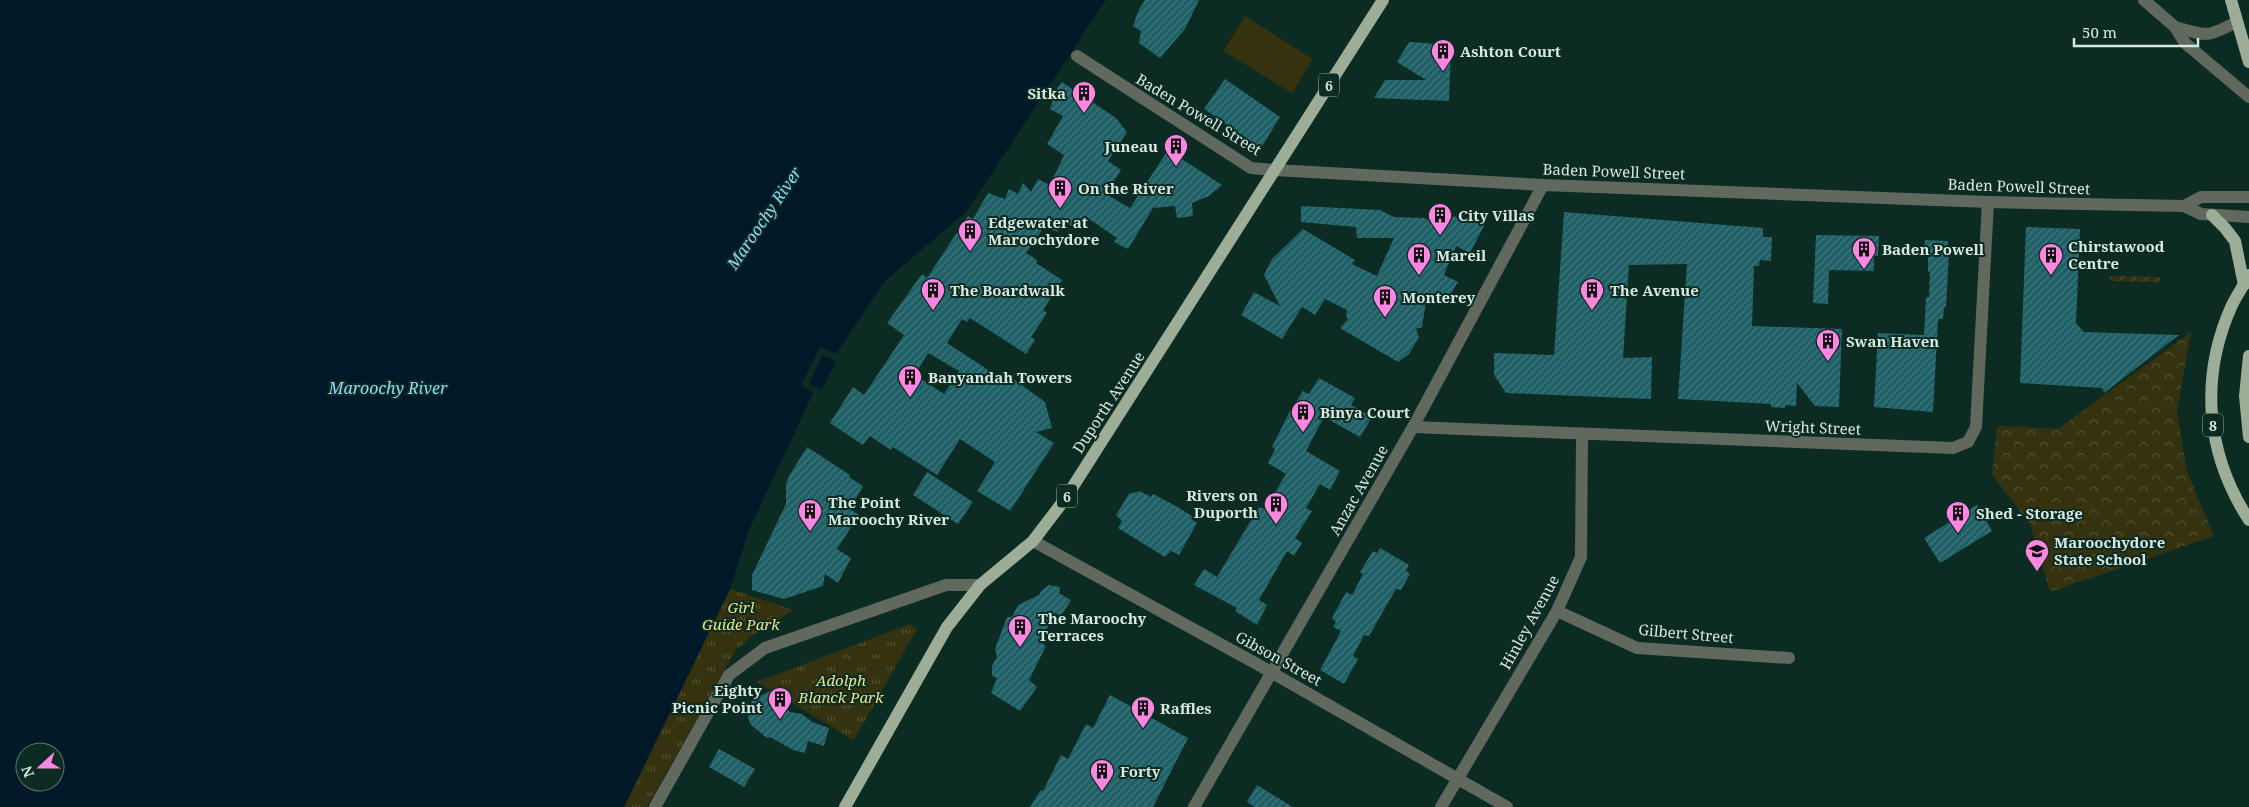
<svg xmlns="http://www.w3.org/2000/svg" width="2249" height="807" font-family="'Noto Serif',serif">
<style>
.grass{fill:#34320f}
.forest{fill:url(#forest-crowns)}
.park{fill:url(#park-tufts)}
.garden{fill:url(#garden-furrows)}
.water{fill:#001929;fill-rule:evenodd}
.building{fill:url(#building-hatch);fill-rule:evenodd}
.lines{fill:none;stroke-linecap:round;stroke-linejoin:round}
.minor{stroke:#61695f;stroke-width:12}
.tertiary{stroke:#61695f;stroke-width:12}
.primary{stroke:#9dad98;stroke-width:12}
.labels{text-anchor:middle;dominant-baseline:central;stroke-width:4;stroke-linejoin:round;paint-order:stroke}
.shield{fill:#0c2b22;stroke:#9aafa8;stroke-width:1}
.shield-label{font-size:14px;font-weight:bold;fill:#d7e8e1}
.poi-label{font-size:15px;font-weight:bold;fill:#d7e8e1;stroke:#0c2b22;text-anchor:start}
.street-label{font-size:15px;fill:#d7e8e1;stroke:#0c2b22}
.park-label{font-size:15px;font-style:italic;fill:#eae48b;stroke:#0c2b22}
.water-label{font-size:16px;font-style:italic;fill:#94d5ff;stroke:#0c2b22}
</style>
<defs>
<pattern id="forest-crowns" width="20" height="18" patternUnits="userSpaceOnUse" patternTransform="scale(1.25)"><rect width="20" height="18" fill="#34320f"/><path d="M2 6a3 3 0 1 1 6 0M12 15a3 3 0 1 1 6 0" fill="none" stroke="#515032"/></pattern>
<pattern id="park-tufts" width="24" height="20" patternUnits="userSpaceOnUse" patternTransform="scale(1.25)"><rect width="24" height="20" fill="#34320f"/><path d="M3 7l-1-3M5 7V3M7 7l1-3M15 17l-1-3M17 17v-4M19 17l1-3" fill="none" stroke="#515032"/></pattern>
<pattern id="garden-furrows" width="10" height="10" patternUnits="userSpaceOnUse" patternTransform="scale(1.25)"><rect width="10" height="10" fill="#34320f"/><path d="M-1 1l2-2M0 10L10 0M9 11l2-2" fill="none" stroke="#515032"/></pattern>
<pattern id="building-hatch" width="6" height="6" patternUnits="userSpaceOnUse" patternTransform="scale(1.25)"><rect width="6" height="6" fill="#1f6066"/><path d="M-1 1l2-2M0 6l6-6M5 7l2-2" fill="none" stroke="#3f777c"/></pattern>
</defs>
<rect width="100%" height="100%" fill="#0c2b22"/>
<!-- grass -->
<path class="grass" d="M1245 16 1313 59 1292 93 1223 51Z"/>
<!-- forest -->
<path class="forest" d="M2191 332 2177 411 2187 472 2214 536 2050 592 2030 524 1992 475 1997 426 2058 429Z"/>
<!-- park -->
<g class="park">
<path d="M730 589 793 610 753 635 736 650 647 807H624Z"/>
<path d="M910 624 917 629 854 740 757 682Z"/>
</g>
<!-- garden -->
<path class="garden" d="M2112 276 2159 277 2162 280 2159 282 2112 281 2109 278Z"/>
<!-- water -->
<g class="water">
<path d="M0 0H1106L966 212 884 282 836 354 820 347 801 385 813 393 749 530 730 589 624 807H0ZM25 752H55V782H25Z"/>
<path d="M823 355 836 362 822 390 809 384Z"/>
</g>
<!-- building -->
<g class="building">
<path d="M1145 0H1199L1185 29 1160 58 1139 43 1141 31 1133 26 1138 11Z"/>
<path d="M1409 42 1451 45 1449 101 1374 98 1385 80H1426L1397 62Z"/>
<path d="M1225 79 1280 117 1261 148 1204 109Z"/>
<path d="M1062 82 1116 118 1127 132 1108 161 1121 170 1106 194 1130 208 1168 150 1222 185 1209 196 1192 203 1193 216 1177 218 1175 206 1153 208 1128 249 1114 242 1117 238 1085 216 1077 229 1064 221 1057 232 1045 226 1026 253 1037 260 1036 263 1062 280 1043 310 1047 313 1031 337 1035 340 1026 354 970 318 967 322 962 319 947 343 999 377 1002 371 1045 402 1052 428 1036 432 1054 443 1010 511 977 491 995 462 960 439 937 475 893 447 891 450 870 436 863 445 830 423 853 387 864 395 904 335 887 323 922 274 927 278 968 216 973 219 988 193 1005 199 1009 189 1018 194 1023 183 1031 192 1038 179 1050 185 1064 155 1047 144 1063 116 1050 109 1057 88ZM928 353 959 371 944 394 915 375Z"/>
<path d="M1301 206 1380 210 1394 217 1424 218 1428 220 1430 217 1439 221 1442 217 1451 220 1453 216 1467 222 1469 218 1485 224 1470 253 1456 246 1444 275 1458 282 1444 304 1427 295 1422 327 1416 329 1419 337 1409 354 1398 362 1340 328 1348 319 1346 316 1347 310 1325 299 1315 315 1302 307 1282 339 1241 315 1254 292 1280 306 1264 275 1272 259 1303 229 1355 260 1352 264 1377 276 1394 238H1357L1356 227 1301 222Z"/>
<path d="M1564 212 1763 228V237H1772L1771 261 1760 260 1759 266H1754L1752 326 1842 329 1839 407 1815 406 1797 383 1796 406 1785 405V408L1771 407V404L1678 399 1687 264 1629 265 1623 358 1652 357 1651 399 1506 393 1494 375V353L1554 355Z"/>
<path d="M2026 227 2080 229 2076 323 2084 332 2179 335 2104 393 2102 388 2020 383Z"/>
<path d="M1816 235 1879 236 1878 256H1874V271L1829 270 1828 304 1813 303Z"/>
<path d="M1925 240 1948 241 1947 252H1949L1946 307H1944L1943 319H1938L1933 412 1874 407 1878 333 1924 335 1926 297H1929L1930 272H1928V258L1924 255Z"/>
<path d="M1319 378 1355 398 1351 405 1372 417 1360 437 1324 417 1306 451 1340 471 1330 490 1320 484 1306 508 1312 511 1295 538 1302 543 1294 556 1287 551 1259 600 1267 605 1257 625 1235 611 1237 608 1194 585 1204 569 1217 577 1259 507 1265 509 1286 474 1268 463 1275 449 1272 447 1289 413 1303 391 1309 394Z"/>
<path d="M807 447 850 475 849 477 863 486 850 509 859 515 837 549 851 558 838 583 825 574 823 586 784 599 752 590V575L786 504V484L789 476Z"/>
<path d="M927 472 973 502 958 524 913 495Z"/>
<path d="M1140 491 1151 497 1153 494 1176 506 1192 516 1191 519 1197 523 1179 555 1171 551 1165 557 1118 528 1122 521 1116 515 1129 494Z"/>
<path d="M1977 505 1992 531 1940 563 1924 538Z"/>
<path d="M1380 548 1409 565 1406 571 1410 574 1401 590 1396 589 1369 636 1364 635 1353 656 1358 659 1344 684 1320 670 1341 631 1333 627 1336 622 1332 618 1346 592 1352 595 1363 574 1360 572 1373 551 1377 553Z"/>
<path d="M1049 585 1060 587 1059 593 1071 600 1061 616 1055 613 1040 642 1046 646 1029 680 1037 687 1020 711 991 693 997 678 992 676V666L997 657 995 649 1007 617H1012L1018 605 1039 595 1042 590Z"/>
<path d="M770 691 776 693 780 702 790 712 802 714 812 722 829 728 824 746 808 741 805 753 793 750 770 737 767 738 751 725 748 718 752 700Z"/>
<path d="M1110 695 1188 738 1153 807H1030L1041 790 1043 791 1061 755 1068 759 1086 724 1093 728Z"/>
<path d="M719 749 755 769 744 787 709 767Z"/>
<path d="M1257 785 1293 807H1255L1247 802Z"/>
</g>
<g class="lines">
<!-- minor -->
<g class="minor">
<path d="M2144 0 2175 27 2185 43 2249 97"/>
<path d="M2175 27C2209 36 2205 38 2237 22"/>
<path d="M1077 56 1251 168 1275 170"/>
<path d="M1413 427 1953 448 1968 442 1976 427 1988 202"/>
<path d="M1033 541 1255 663 1507 807"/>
<path d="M1557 611 1637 648 1789 658"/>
<path d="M655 807 729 675 765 648 946 585H980"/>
<path d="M1194 807 1413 427 1543 185"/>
<path d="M1441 807 1557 611 1581 557 1582 435"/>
</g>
<!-- tertiary -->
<g class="tertiary">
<path d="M1275 170 1543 185 1988 202 2184 206 2201 214 2249 217"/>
<path d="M2184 206 2201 197H2249"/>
</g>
<!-- primary -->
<g class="primary">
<path d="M2231 0 2249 62"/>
<path d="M2212 215 2225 228 2235 241 2244 285"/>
<path d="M2249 275C2244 285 2237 295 2232 305 2199 378 2206 454 2249 520"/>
<path d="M2249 356 2245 396 2249 437"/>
<path d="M845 807 947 627 980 585 1033 541 1065 499 1383 0"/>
</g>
</g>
<!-- icons -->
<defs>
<g id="building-pin" transform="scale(1.25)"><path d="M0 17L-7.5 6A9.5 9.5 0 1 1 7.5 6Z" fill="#fd86e2" stroke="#0c2b22"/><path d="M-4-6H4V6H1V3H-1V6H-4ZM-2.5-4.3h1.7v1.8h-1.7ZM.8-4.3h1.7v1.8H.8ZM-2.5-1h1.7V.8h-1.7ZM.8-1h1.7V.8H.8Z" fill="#111"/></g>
<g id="school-pin" transform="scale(1.25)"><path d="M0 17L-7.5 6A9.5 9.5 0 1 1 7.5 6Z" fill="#fd86e2" stroke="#0c2b22"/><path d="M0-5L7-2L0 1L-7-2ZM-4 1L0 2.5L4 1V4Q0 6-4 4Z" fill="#111"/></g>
</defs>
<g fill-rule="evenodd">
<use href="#building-pin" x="1443" y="51"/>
<use href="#building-pin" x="1084" y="93"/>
<use href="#building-pin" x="1176" y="146"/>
<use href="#building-pin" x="1060" y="188"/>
<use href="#building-pin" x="1440" y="215"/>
<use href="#building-pin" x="970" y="231"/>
<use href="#building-pin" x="1864" y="249"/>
<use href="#building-pin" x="1419" y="255"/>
<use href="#building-pin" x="2051" y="255"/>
<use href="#building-pin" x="933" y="290"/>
<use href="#building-pin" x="1592" y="290"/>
<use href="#building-pin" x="1385" y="297"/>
<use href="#building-pin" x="1828" y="341"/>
<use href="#building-pin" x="910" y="377"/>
<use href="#building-pin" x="1303" y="412"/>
<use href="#building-pin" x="1276" y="504"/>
<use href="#building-pin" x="810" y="511"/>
<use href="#building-pin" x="1958" y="513"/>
<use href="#school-pin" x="2037" y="551"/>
<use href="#building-pin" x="1020" y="627"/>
<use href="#building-pin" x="780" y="699"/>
<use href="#building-pin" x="1143" y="708"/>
<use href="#building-pin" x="1102" y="771"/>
</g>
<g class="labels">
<!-- shield labels -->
<g class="shield">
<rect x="1319" y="73.5" width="20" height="23" rx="4"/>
<rect x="2203" y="413.5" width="20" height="23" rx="4"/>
<rect x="1057" y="484.5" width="20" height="23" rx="4"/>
</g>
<g class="shield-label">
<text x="1329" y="85">6</text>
<text x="2213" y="425">8</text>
<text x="1067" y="496">6</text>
</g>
<!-- poi labels -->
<g class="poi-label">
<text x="1460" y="51">Ashton Court</text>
<text x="1066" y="93" text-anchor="end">Sitka</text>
<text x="1158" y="146" text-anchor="end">Juneau</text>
<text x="1078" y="188">On the River</text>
<text x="1458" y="215">City Villas</text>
<text x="988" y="222">Edgewater at<tspan x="988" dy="17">Maroochydore</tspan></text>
<text x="2068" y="246">Chirstawood<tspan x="2068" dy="17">Centre</tspan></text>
<text x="1882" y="249">Baden Powell</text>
<text x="1436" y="255">Mareil</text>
<text x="950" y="290">The Boardwalk</text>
<text x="1610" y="290">The Avenue</text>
<text x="1402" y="297">Monterey</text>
<text x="1846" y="341">Swan Haven</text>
<text x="928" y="377">Banyandah Towers</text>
<text x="1320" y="412">Binya Court</text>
<text x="1258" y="495" text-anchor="end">Rivers on<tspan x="1258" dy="17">Duporth</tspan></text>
<text x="828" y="502">The Point<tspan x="828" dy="17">Maroochy River</tspan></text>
<text x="1976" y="513">Shed - Storage</text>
<text x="2054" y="542">Maroochydore<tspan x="2054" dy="17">State School</tspan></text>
<text x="1038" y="618">The Maroochy<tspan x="1038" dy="17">Terraces</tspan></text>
<text x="762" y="690" text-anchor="end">Eighty<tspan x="762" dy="17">Picnic Point</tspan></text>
<text x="1160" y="708">Raffles</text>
<text x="1120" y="771">Forty</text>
</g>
<!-- street labels -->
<g class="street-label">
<text transform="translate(1199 114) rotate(31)">Baden Powell Street</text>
<text transform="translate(1614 171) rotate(2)">Baden Powell Street</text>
<text transform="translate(2019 186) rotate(2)">Baden Powell Street</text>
<text transform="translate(1108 402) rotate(-57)">Duporth Avenue</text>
<text transform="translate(1813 427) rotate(2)">Wright Street</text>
<text transform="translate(1358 490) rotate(-60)">Anzac Avenue</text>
<text transform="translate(1529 622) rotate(-61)">Hinley Avenue</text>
<text transform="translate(1686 633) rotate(5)">Gilbert Street</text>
<text transform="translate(1279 658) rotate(29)">Gibson Street</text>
</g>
<!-- park labels -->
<g class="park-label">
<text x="741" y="607">Girl<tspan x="741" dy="17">Guide Park</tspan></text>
<text x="841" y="680">Adolph<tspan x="841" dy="17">Blanck Park</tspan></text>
</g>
<!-- water labels -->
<g class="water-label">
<text transform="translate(764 218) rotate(-56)">Maroochy River</text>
<text x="388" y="388">Maroochy River</text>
</g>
</g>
<!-- north arrow -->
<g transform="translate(40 767) rotate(249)"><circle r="24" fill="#0c2b22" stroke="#5d776e"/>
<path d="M0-4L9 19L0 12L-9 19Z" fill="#fd86e2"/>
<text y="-8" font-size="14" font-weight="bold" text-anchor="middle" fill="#d7e8e1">N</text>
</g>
<!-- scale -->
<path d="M2074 38v8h124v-8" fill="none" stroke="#d7e8e1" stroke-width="2.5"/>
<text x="2082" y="38" font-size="15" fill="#d7e8e1" stroke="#0c2b22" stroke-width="4" paint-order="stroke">50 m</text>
</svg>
